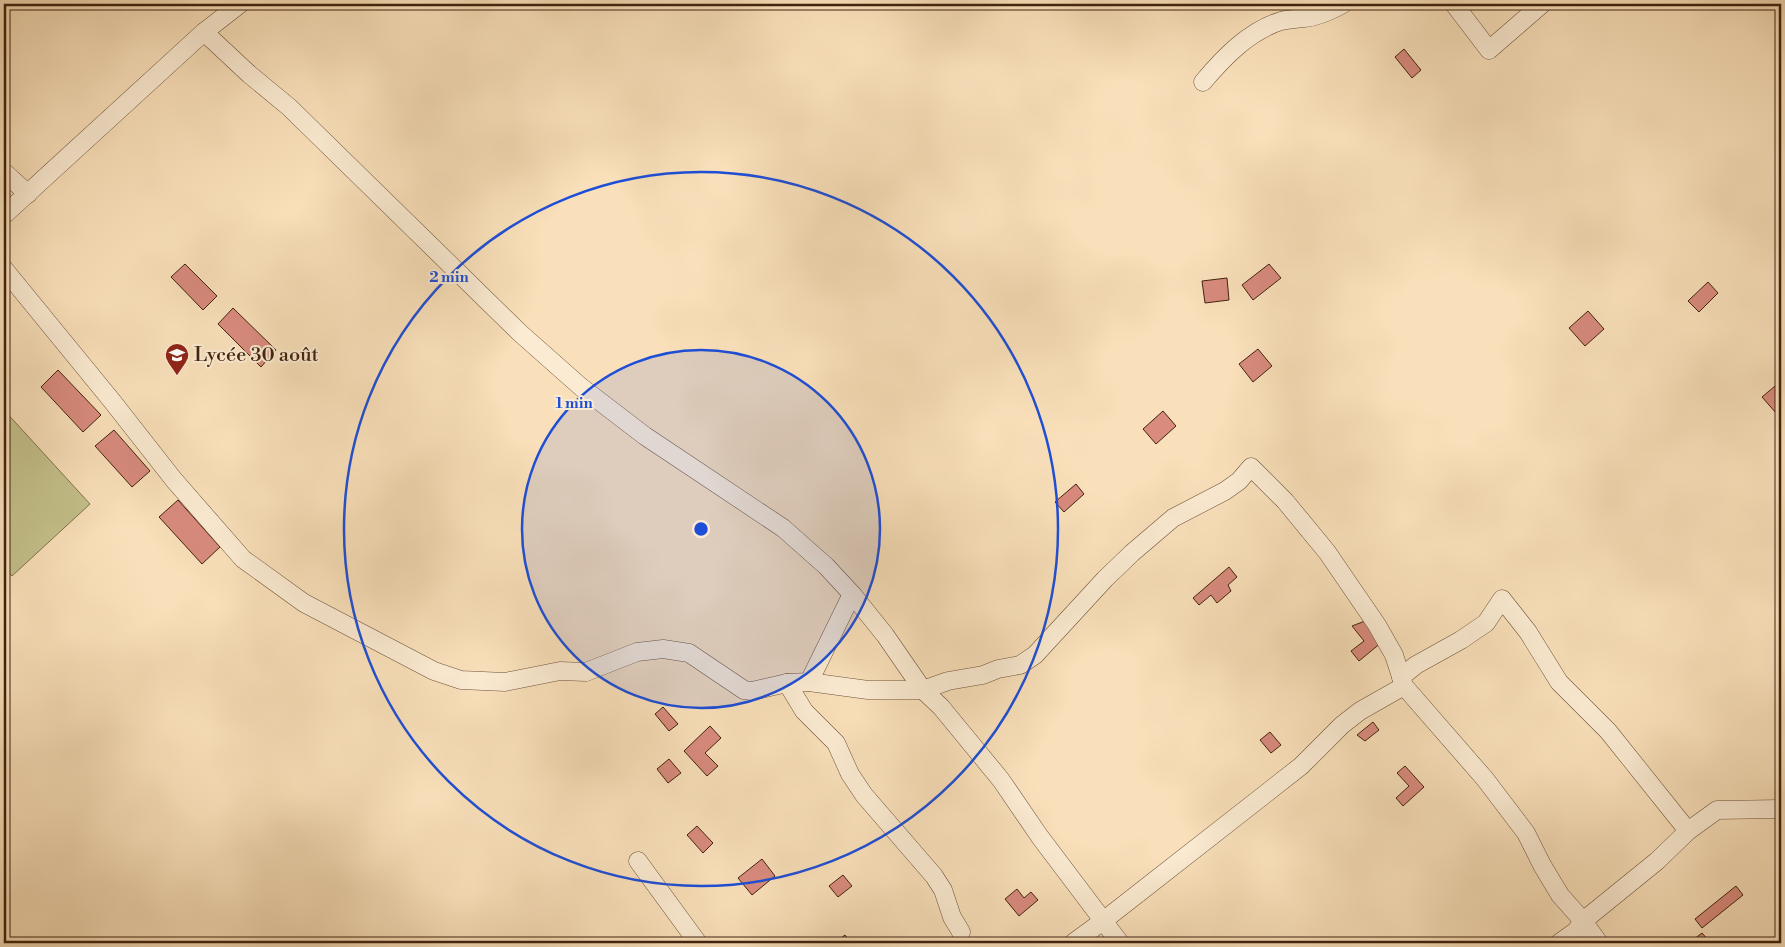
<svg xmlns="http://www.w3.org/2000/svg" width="1785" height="947" font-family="'Libre Bodoni',serif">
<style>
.green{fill:#c4c18b;stroke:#82724c}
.building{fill:#d98b7e;stroke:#40220e}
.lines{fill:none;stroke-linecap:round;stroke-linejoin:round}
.minor-casing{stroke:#6e5239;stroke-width:19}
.minor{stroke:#fbebd2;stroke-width:18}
.ring{fill:none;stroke:#1d4ed8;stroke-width:2.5}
.labels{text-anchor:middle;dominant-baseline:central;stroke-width:4;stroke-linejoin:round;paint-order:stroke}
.poi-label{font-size:20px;fill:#40220e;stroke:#fbebd2;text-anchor:start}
.centre{fill:#1d4ed8;stroke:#fbebd2;stroke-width:2.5}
.ring-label{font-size:15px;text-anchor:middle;font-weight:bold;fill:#1d4ed8;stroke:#fbebd2;stroke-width:4;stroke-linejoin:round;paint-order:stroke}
</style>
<rect width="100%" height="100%" fill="#f9e0ba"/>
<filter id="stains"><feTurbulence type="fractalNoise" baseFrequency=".004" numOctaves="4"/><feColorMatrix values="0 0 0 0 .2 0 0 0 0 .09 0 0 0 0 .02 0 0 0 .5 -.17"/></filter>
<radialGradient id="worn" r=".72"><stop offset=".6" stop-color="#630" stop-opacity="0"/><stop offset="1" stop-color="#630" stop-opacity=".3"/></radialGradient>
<!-- green -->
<path class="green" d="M4 410 90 504 12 576 4 567Z"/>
<!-- building -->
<g class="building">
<path d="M1404 49 1421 70 1412 78 1395 57Z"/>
<path d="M185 264 217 296 203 310 171 277Z"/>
<path d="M1269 264 1281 278 1253 300 1242 285Z"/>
<path d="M1227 278 1229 300 1205 303 1202 281Z"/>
<path d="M1708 282 1718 293 1699 312 1688 301Z"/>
<path d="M233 308 276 350 261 367 218 324Z"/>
<path d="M1588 311 1604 329 1585 346 1569 328Z"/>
<path d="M1258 349 1272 366 1253 382 1239 364Z"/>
<path d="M58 370 101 415 83 432 41 387Z"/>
<path d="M1781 381V409L1776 413 1762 397Z"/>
<path d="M1163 411 1176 426 1156 444 1143 429Z"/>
<path d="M114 430 150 471 132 487 95 446Z"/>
<path d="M1076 484 1084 494 1064 512 1055 502Z"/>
<path d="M178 500 220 547 202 564 159 517Z"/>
<path d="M1229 567 1237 577 1228 585 1231 591 1217 603 1211 595 1199 605 1193 598Z"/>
<path d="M1365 621 1382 642 1359 661 1351 651 1364 641 1352 626Z"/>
<path d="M663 707 678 724 669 731 655 714Z"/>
<path d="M1373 722 1379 730 1365 741 1357 735Z"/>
<path d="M710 726 721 738 705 753 718 766 707 776 684 751Z"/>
<path d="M1270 732 1281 745 1271 753 1260 740Z"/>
<path d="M669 759 681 773 668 783 657 769Z"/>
<path d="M1405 766 1424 787 1403 806 1396 798 1409 786 1397 773Z"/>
<path d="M697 826 713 843 703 853 687 835Z"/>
<path d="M762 859 775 876 752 895 738 878Z"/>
<path d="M843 875 852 886 838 897 829 886Z"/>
<path d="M1736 886 1743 895 1702 928 1695 919Z"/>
<path d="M1017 889 1024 898 1031 892 1038 900 1019 916 1005 899Z"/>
<path d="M1702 933 1711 943H1689Z"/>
<path d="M845 935 851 943H834Z"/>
</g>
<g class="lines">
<!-- minor casing -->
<g class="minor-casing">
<g id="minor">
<path d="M1454 4 1489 50 1542 4"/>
<path d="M204 32 249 74 289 107 520 333 581 387 645 436 783 528 826 566 852 594 885 635 923 690 941 707 1001 780 1040 837 1120 943"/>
<path d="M1203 82C1224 57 1249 31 1281 21 1289 19 1296 19 1304 18 1317 17 1332 10 1343 4"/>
<path d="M4 172 28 194"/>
<path d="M4 215 204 32 240 4"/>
<path d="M4 269 112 401 174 480 243 559 304 603 434 671 461 680 505 682 560 671 586 672 637 652 663 649 689 653 744 690 752 691 787 683 809 682 868 690H923L948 681 983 675 998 669 1020 665 1035 655 1105 579 1132 553 1173 518 1225 491 1239 481 1251 467 1285 501 1327 552 1377 625 1394 655 1404 686 1485 779 1526 833 1542 865 1560 895 1583 921 1599 943"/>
<path d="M1401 677 1416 665 1461 640 1486 623 1502 599 1528 632 1559 682 1608 731 1688 831"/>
<path d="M809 682 852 594"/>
<path d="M787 683 804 711 836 743 850 774 864 795 934 876 943 890 952 917 961 932"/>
<path d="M638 861 698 943"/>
<path d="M1073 943 1103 921 1301 766 1342 725 1360 711 1404 686"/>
<path d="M1559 943 1576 931 1583 921 1657 861 1688 831 1717 810 1781 809"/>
</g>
</g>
<!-- minor -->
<use href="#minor" class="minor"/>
</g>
<!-- distance rings -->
<circle cx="701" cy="529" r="179" fill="#1d4ed8" fill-opacity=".12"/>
<g class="ring">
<circle cx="701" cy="529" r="179"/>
<circle cx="701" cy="529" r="357"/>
</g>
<!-- icons -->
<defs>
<g id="school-pin" transform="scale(1.25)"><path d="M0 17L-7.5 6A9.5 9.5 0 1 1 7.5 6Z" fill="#8f2418" stroke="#fbebd2"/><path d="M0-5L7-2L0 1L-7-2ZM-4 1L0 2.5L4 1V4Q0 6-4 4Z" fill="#fff"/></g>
</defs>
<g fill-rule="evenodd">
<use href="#school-pin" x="177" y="355"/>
</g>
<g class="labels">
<!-- poi labels -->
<g class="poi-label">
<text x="194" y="355">Lycée 30 août</text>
</g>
</g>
<circle cx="701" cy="529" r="8" class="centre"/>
<g class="ring-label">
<text x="449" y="282">2 min</text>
<text x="574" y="408">1 min</text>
</g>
<!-- margin -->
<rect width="1785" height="947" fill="none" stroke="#f9e0ba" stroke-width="20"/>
<rect x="5" y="5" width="1775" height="937" fill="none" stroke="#40220e" stroke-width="2.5"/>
<rect x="10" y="10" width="1765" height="927" fill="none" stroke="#40220e"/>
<rect width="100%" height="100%" filter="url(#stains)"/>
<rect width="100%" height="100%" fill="url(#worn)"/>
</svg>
